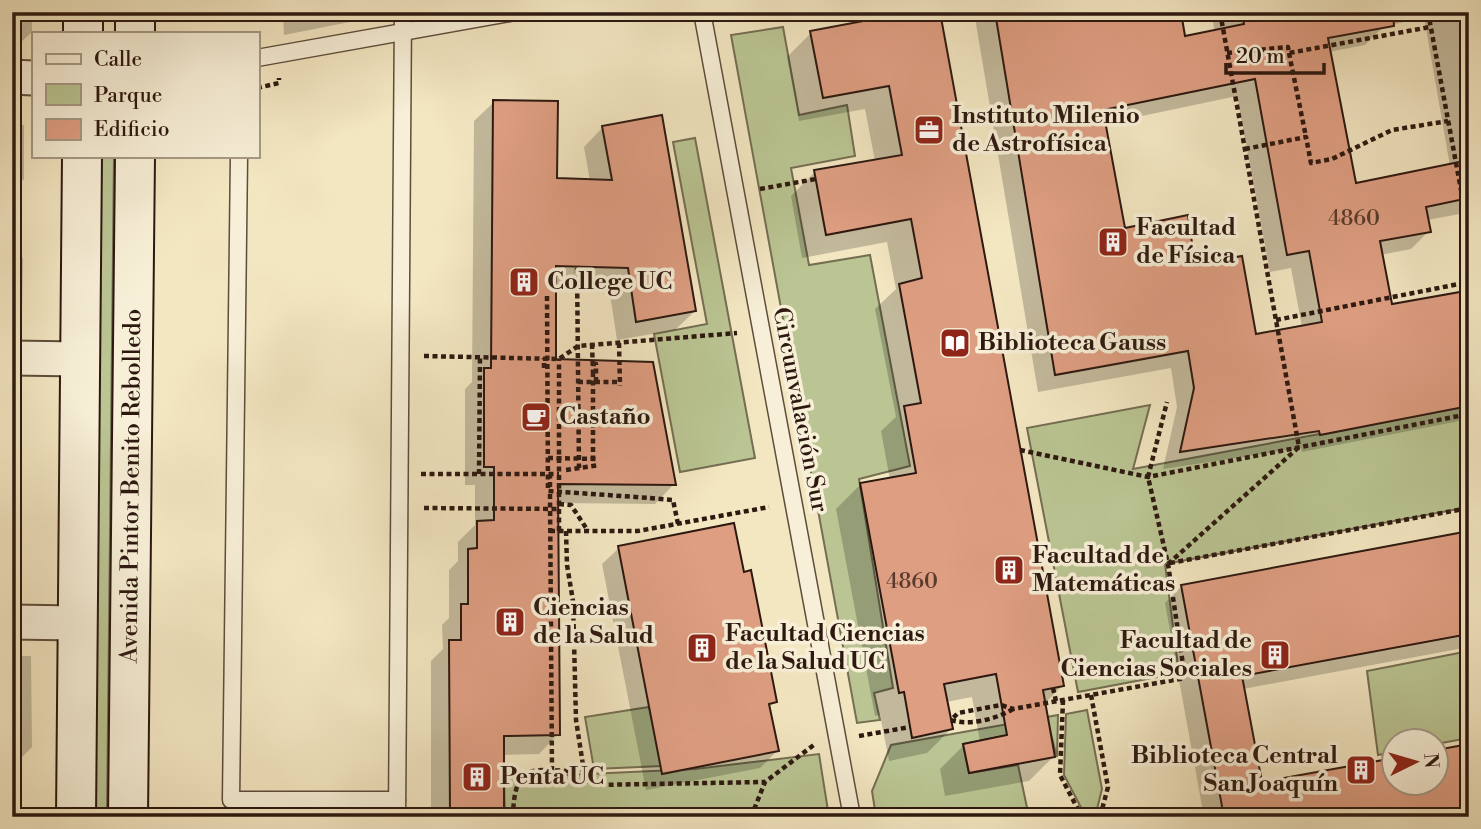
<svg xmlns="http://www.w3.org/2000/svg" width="1481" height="829" font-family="'Libre Bodoni',serif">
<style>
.green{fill:#bac593;stroke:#746e52;stroke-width:2}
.shadow{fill:#0003;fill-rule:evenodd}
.building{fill:#de9e82;stroke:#2d1810;stroke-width:2;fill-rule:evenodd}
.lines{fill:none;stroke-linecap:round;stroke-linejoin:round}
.lane-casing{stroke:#5e4c3c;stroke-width:19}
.street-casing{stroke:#5e4c3c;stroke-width:37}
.secondary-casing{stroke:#2d1810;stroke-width:42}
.path{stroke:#2d1810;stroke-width:4.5;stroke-dasharray:5 3.5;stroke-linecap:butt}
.lane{stroke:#f7efd7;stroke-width:16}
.street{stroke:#f7efd7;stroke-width:33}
.secondary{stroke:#f7efd7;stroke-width:38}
.path-bridge{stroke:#2d1810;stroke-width:4.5;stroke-dasharray:5 3.5;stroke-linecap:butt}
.labels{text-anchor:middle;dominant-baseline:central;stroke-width:7;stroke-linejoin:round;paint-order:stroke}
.number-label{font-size:21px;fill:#593a2c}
.poi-label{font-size:24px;font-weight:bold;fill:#2d1810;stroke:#f7efd7;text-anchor:start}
.street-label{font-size:24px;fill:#2d1810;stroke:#f7efd7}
</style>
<rect width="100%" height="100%" fill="#f3e7c2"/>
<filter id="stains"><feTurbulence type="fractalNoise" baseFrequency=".00286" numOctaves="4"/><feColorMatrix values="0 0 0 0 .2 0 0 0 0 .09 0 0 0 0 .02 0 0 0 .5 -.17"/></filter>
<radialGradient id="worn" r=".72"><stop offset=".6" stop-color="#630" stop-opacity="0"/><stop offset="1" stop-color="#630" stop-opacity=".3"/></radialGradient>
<!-- green -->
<g class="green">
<path d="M783 27 799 115 847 105 855 156 791 168 809 265 870 255 910 466 859 479 893 688 874 693 880 720 857 723 731 35Z"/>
<path d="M695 138 755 458 680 472 654 334 707 324 673 142Z"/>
<path d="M98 156H114L107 817H91Z"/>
<path d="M1150 405 1133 469 1469 406V507L1165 564 1179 673 1078 692 1027 428Z"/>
<path d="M1469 651V738L1436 744V742H1394L1393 752 1378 755 1367 671Z"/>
<path d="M649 707 662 766 594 769 585 717Z"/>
<path d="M1087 710 1102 789 1095 817H1086L1064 775 1066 714Z"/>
<path d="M1058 715 1057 757 1049 727 963 744 969 773 1018 765 1029 817H876L872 791 891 745Z"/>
<path d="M819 754 829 817H505L504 778 695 769Z"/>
</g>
<!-- shadow -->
<g class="shadow">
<path d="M12 12H32V32L20 43H12Z"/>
<path d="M283 12H379L375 17 284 35Z"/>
<path d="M921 12 1062 686 1044 704 1053 757 1029 781 945 796 940 769 964 745 980 742 972 697 946 702 951 729 927 753 889 761 880 715 875 716 836 509 860 485 890 480 881 431 896 417 875 309 896 289 887 242 802 258 791 196 815 172 875 161 865 109 799 121 787 57 811 33Z"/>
<path d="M974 12H1179L1184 38 1215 32 1211 12H1469V260L1460 214 1427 220 1429 231 1411 249 1380 255 1391 306 1469 292V419L1302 452 1301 448 1163 469 1177 407 1171 368 1038 392ZM1424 17 1450 166 1355 185 1328 52 1365 45 1383 27ZM1237 96 1270 272 1291 268 1302 327 1255 336 1194 266 1124 230 1104 124Z"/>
<path d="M494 102 555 180 590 181 584 147 603 127 695 311 675 330 617 340 609 287 555 285V361L674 484 655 504 556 503 558 734 539 754 502 755V817H431V661L443 649 442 625 449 618V570L458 561V542L475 525V485H465V389L472 382 474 121Z"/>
<path d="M12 125H24V179L12 191Z"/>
<path d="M12 258H23L22 313 12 322Z"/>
<path d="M21 387 22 441 12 450V388Z"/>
<path d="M12 521H21V574L12 583Z"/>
<path d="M1469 533V647L1243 689 1260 784H1436V752L1469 746V817H1204L1165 603 1182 586Z"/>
<path d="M619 548 775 702 768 708 777 751 760 768 646 790 602 564Z"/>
<path d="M12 656H31L32 747 20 759 22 817H12Z"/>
</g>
<!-- building -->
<g class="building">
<path d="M911 12H940L1064 686 1043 690 1055 757 969 773 963 744 1007 735 996 674 944 684 953 729 912 738 904 692 899 693 860 483 916 473 904 406 921 403 899 284 922 278 911 219 826 235 814 170 902 155 889 86 823 98 810 31Z"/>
<path d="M995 12H1181L1185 36 1244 24 1242 12H1393L1394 26 1328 38 1356 183 1469 160V198L1426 207 1431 232 1380 241 1392 304 1460 292 1464 310 1469 309V406L1320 435 1319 431 1180 452 1194 388 1188 351 1055 375ZM1255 79 1287 255 1309 251 1322 322 1256 334 1242 256 1195 264 1188 215 1125 228 1103 110Z"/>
<path d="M493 100 558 101 557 178 612 180 602 126 662 115 696 311 636 322 628 268 556 266V359L653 362 676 485 558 484 560 735 504 736V817H450L449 640H461V604H468V549L477 548V521L494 520V467H484V368H491Z"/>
<path d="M734 523 744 572 751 570 777 702 769 704 779 751 662 774 618 546Z"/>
<path d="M1469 531V634L1242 676 1262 782 1394 758V783H1436V750L1469 744V817H1224L1181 585Z"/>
</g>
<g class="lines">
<!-- lane casing -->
<g class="lane-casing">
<g id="lane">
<path d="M702 12 852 817"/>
<path d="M257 58 515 12"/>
<path d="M239 156 231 800H397"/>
<path d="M397 817 403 12"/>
</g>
</g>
<!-- street casing -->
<g class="street-casing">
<g id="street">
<path d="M12 77 33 78"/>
<path d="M12 358 80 359"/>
<path d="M12 622 77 623"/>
</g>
</g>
<!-- secondary casing -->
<g class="secondary-casing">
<g id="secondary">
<path d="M83 33V12"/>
<path d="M135 33V12"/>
<path d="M76 817 82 156"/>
<path id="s1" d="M128 817 135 156"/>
</g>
</g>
<!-- path -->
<g class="path">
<path d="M1428 12 1469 233"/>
<path d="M1227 53 1288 47 1289 53 1430 27"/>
<path d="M1289 53 1306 137"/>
<path d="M257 88 279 83V78"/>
<path d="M1245 149 1306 137 1311 163 1332 159 1392 130 1448 121"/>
<path d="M760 189 816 179"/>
<path d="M577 268 579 468"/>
<path d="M1276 320 1469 282"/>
<path d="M619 343 620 386"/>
<path d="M592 344 593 372"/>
<path d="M424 356 559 359 578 346 737 333"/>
<path d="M592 364H596V382"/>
<path d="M544 368V358"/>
<path d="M578 382H620"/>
<path d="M593 430V459"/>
<path d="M1020 450 1148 477 1469 414"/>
<path d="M566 470 599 465"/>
<path d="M421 474H559"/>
<path d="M479 474 480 357"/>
<path d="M550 487V475"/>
<path d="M550 494 552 771"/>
<path d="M650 498 673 500 678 524"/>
<path d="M559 504 571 505 588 531"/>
<path d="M424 508 560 509"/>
<path d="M550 531H638L769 507"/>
<path d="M559 531V359"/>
<path d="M566 531 567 565 573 601 576 720 583 765 582 772"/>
<path d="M1170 563 1469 508"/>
<path d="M1168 564 1299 447 1220 12"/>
<path d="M1053 688 1056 701"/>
<path d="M1091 695 1108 787 1100 817"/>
<path d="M1063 700 1060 775 1082 817"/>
<path d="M1013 709C997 719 968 726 951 720L958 713 1001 705 1013 709 1185 678 1168 564 1148 477 1167 402"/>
<path d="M859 736 910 727"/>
<path d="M513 817C514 759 535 770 582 772L587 781 595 785 765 782"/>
<path d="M751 817 765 782 815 744"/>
</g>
<!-- lane -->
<use href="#lane" class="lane"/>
<!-- street -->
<use href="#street" class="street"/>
<!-- secondary -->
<use href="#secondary" class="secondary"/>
<!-- path-bridge -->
<g class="path-bridge">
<path d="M547 296 548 491 650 498"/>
<path d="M593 372V430"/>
<path d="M548 458 599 459"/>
</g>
</g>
<!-- icons -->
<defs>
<g id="office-square" transform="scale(1.575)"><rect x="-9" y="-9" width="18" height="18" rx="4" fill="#8f2418" stroke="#f7efd7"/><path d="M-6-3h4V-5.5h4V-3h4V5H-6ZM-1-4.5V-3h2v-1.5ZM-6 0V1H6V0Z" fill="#fff"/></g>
<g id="building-square" transform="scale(1.575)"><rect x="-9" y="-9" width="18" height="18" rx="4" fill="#8f2418" stroke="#f7efd7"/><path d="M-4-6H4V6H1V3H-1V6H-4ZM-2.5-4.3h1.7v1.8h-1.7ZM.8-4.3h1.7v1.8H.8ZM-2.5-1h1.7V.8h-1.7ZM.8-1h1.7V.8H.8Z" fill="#fff"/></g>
<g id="library-square" transform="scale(1.575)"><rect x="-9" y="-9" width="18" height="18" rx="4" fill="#8f2418" stroke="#f7efd7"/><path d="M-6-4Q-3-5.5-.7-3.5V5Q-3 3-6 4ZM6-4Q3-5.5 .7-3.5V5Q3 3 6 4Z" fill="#fff"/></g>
<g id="cafe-square" transform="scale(1.575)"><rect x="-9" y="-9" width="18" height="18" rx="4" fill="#8f2418" stroke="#f7efd7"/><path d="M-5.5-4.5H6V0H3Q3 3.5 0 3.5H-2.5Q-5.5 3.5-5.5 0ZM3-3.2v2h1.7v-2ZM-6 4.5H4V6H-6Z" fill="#fff"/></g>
</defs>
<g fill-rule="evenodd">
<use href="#office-square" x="929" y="130"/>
<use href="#building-square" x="1113" y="242"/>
<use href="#building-square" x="524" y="282"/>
<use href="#library-square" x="955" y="343"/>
<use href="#cafe-square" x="536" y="417"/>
<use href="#building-square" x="1009" y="570"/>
<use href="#building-square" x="510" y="622"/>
<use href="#building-square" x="702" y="648"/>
<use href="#building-square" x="1275" y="655"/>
<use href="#building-square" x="1361" y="770"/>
<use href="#building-square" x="477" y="777"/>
</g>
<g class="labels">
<!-- number labels -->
<g class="number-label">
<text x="1354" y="219">4860</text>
<text x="912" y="582">4860</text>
</g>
<!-- poi labels -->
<g class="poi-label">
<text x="952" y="116">Instituto Milenio<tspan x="952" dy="28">de Astrofísica</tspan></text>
<text x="1136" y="228">Facultad<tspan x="1136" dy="28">de Física</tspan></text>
<text x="547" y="282">College UC</text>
<text x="978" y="343">Biblioteca Gauss</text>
<text x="559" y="417">Castaño</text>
<text x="1032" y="556">Facultad de<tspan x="1032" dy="28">Matemáticas</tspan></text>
<text x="533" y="608">Ciencias<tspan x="533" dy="28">de la Salud</tspan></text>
<text x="725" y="634">Facultad Ciencias<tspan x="725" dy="28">de la Salud UC</tspan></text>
<text x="1252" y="641" text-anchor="end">Facultad de<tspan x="1252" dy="28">Ciencias Sociales</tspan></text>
<text x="1338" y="756" text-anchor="end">Biblioteca Central<tspan x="1338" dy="28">San Joaquín</tspan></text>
<text x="500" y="777">Penta UC</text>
</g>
<!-- street labels -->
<g class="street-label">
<text transform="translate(800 410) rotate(79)">Circunvalación Sur</text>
<text stroke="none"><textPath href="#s1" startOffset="331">Avenida Pintor Benito Rebolledo</textPath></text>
</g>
</g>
<!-- margin -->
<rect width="1481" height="829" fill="none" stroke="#f3e7c2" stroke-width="42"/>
<rect x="14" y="14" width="1453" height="801" fill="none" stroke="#2d1810" stroke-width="3.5"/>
<rect x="21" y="21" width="1439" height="787" fill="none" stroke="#2d1810" stroke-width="2"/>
<!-- legend -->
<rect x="32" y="32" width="228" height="126" fill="#f7efd7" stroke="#a69987" stroke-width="2"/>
<rect x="46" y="54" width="35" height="10" fill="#f7efd7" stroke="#a69987" stroke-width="2"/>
<text x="94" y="66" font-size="21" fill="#2d1810">Calle</text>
<rect x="46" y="84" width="35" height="21" fill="#bac593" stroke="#a69987" stroke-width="2"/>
<text x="94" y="102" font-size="21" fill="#2d1810">Parque</text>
<rect x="46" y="119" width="35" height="21" fill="#de9e82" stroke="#a69987" stroke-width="2"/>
<text x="94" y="136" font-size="21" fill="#2d1810">Edificio</text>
<!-- north arrow -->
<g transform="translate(1415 762) rotate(85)"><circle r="33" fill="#f7efd7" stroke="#a69987" stroke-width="2"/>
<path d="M0-5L12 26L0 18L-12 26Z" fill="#8f2418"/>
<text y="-10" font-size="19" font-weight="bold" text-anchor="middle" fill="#2d1810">N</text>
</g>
<!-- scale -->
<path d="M1226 63v10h98v-10" fill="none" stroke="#2d1810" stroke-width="3.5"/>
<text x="1236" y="63" font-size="21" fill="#2d1810" stroke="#f7efd7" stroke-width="5" paint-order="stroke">20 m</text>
<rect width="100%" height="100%" filter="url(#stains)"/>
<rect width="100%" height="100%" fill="url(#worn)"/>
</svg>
